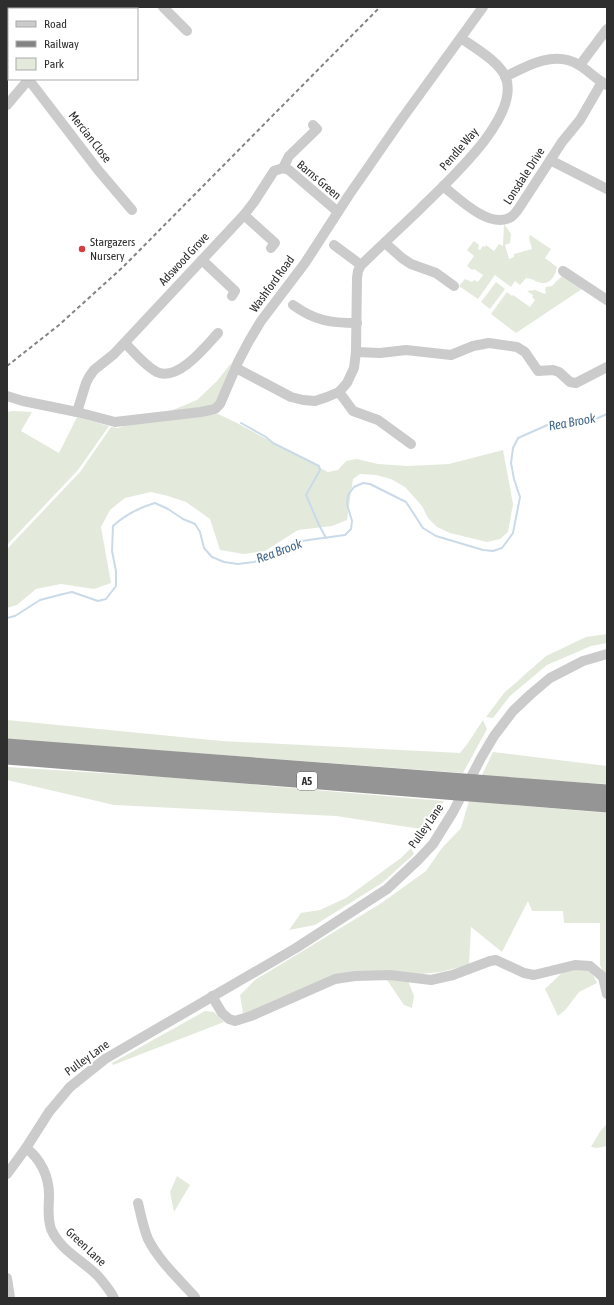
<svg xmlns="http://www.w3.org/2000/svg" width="614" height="1305" font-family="'Asap Condensed',sans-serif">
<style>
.green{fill:#e3eadc}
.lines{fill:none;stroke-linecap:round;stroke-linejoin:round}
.stream{stroke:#cadae8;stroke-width:2}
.minor{stroke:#cbcbcb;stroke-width:10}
.highway{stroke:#959595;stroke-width:15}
.rail{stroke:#838383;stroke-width:2;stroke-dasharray:4 3;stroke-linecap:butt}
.poi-dot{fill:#d63e3e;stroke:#fff;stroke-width:1.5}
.labels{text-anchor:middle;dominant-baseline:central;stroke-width:4;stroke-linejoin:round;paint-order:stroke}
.shield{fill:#fff;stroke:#6d6d6d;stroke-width:1}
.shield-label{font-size:11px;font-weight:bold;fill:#2e2e2e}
.street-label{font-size:12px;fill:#2e2e2e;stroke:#fff}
.poi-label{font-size:12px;fill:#2e2e2e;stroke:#fff;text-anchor:start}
.water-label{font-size:13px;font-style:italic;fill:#436889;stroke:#fff}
</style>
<rect width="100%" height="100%" fill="#fff"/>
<!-- green -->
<g class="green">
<path d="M504 224 511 234 510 243 505 245 509 259 514 257V254L532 249 529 238 530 235 551 249 545 258 557 267C556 274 551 284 542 283 537 283 532 278 526 278L520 285 515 281 511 287 495 275 478 299 459 286 465 279 472 282 474 280 478 282 483 275 474 269 472 270 467 266 474 256 467 250 474 241 479 245 478 249 480 250 483 246 485 247 486 245 494 251 499 244 503 246Z"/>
<path d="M563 275 582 289 516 333 491 314 507 292 512 296 513 295 530 307 535 300 532 297 533 295 527 291 535 290 545 294 546 292 545 290 546 287 552 286Z"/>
<path d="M496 282 505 289 490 309 481 302Z"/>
<path d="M232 362 218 398 214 404 209 408 168 412 197 400 217 381Z"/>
<path d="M13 411 32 412 21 431 59 453 77 417 109 426 78 470 7 545V412Z"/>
<path d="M218 414 235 422 328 472 338 470 346 461 357 459 378 464 408 466 449 464 503 450 513 504 508 532 500 539 487 542 450 533 437 527 428 518 422 506 405 487 391 479 376 475 360 474 353 479 347 520 332 526 298 530 265 551 244 554 220 550 210 519 186 502 168 496 151 492 125 498 110 510 101 527 111 583 94 589 61 584 36 589 17 605 7 608V549L80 472 111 427 118 428 134 423Z"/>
<path d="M607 634V643L591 646 547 665 510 696 493 718 486 717 504 693 546 656 586 637Z"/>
<path d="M7 720 222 741 460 753 468 743 483 720 487 729 463 773 7 739Z"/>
<path d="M493 752 607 766V784L481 777Z"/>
<path d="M7 767 165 777 444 801 427 830 336 816 114 805 7 780Z"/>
<path d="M469 801 607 813V982L600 965V923H564L563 911H532L528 901 502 952 471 927 469 965 440 972 421 974 364 971 348 972 317 983 255 1011 243 1013 240 995 255 980 380 904 426 871 442 848 461 828Z"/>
<path d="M411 848 414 854 382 883 315 925 289 930 301 913 320 910 346 898 401 858Z"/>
<path d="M587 969 593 975 597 983 579 992 566 1009 558 1016 545 989 565 970Z"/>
<path d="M398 979 408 981 414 996 412 1008 404 1005 387 980Z"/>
<path d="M205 1011 214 1012 224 1022 113 1065 112 1063Z"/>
<path d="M607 1124V1146L597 1148 591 1147 601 1130Z"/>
<path d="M177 1176 190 1185 174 1212 170 1192Z"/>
</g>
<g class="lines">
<!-- stream -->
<g class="stream">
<path d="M241 423 266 437 273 443 319 466 320 470 306 495 319 525 326 538"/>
<path d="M7 618 15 616 40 600 63 594 72 592 98 601 106 599 116 586V571L112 551 113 526C126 514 138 508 155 503L168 509 183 519 195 524 200 532 204 548 212 557 224 562 238 564 254 562 268 557 294 542 345 535 351 529 352 521 347 504 348 495 354 487 363 483 370 484 406 502 423 528 436 536 483 550 493 551 502 548 513 533 520 497 514 479 511 463 513 448 518 438 552 423 598 418 607 414"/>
</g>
<!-- minor -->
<g class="minor">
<path d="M163 7 187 31"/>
<path d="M65 9 66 7"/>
<path d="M88 9 90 7"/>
<path d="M580 65 607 29"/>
<path d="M505 77C528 65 555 50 579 65 589 71 597 80 607 85"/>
<path d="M29 80 98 170 132 210"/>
<path d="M7 105 29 79"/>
<path d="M550 160 607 189"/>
<path d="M283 168 289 170 338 212"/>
<path d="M443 186C458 198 490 230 511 217 514 215 517 211 519 208L562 142 580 120 602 82"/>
<path d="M244 215 275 243 271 248"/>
<path d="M385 243 402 258 411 264 436 273 454 286"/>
<path d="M334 245 361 265"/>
<path d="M202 260 235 291 232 296"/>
<path d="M563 271 607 300"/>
<path d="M293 305C315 321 331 323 357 323"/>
<path d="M125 343C134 352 145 366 157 372 178 382 206 346 218 333"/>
<path d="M356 352 380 353 406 350 451 355 473 346 489 343 517 347 525 352 538 371 553 370 559 372 570 382 576 383 607 367"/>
<path d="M236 368 291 397 303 400 315 401 327 397 339 392 347 383 354 368 356 352 357 278 358 271 361 265C381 246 401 227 421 208 446 183 520 118 506 78 500 62 475 48 461 38"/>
<path d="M339 392 353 411 378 420 411 444"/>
<path d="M7 396 23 401 77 412 115 422 201 412 215 409 220 404 238 362 249 341 261 321 305 263 349 195 401 120 483 7"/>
<path d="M77 412 86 383 89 377 94 370 114 354 244 215 254 202 274 171 283 168 289 156 317 129 313 125"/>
<path d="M212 996 222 1013 229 1019 235 1021 251 1016 335 979 355 976 390 975 431 980 453 975 490 961 496 960 524 973 534 975 575 965 590 966 603 977 607 994"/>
<path d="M26 1148C41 1159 49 1177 49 1195 49 1207 47 1217 51 1229 60 1250 82 1260 98 1276 104 1283 110 1290 114 1298"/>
<path d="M7 1174 26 1148 49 1112 70 1087 105 1059 296 948 387 889 418 860 433 844 453 812 481 758 494 736 513 711 531 694 550 678 583 661 607 654"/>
<path d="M138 1203C141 1215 143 1227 148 1239 159 1261 179 1279 195 1297"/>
<path d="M7 1278 10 1298"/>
</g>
<!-- highway -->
<g class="highway">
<path d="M7 746 607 792"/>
<path d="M7 757 607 805"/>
</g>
<!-- rail -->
<path class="rail" d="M7 366 59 325 123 267 380 7"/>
</g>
<!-- markers -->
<circle class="poi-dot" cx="82" cy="249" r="4"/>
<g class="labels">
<!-- shield labels -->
<rect class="shield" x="297" y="772" width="20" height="18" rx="3"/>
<g class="shield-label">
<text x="307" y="781">A5</text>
</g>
<!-- street labels -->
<g class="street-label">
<text transform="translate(90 137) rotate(52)">Mercian Close</text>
<text transform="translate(459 149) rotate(-49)">Pendle Way</text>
<text transform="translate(524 176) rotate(-57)">Lonsdale Drive</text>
<text transform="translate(319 180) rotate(40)">Barns Green</text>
<text transform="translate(184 259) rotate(-47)">Adswood Grove</text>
<text transform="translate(272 284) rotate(-54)">Washford Road</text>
<text transform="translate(426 826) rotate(-55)">Pulley Lane</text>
<text transform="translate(87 1058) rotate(-36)">Pulley Lane</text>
<text transform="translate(86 1247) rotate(43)">Green Lane</text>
</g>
<!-- poi labels -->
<g class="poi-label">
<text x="90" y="242">Stargazers<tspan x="90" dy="14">Nursery</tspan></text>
</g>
<!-- water labels -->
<g class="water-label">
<text transform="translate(572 422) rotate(-10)">Rea Brook</text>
<text transform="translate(279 551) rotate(-20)">Rea Brook</text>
</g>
</g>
<!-- border -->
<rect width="614" height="1305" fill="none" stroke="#2e2e2e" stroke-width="16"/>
<!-- legend -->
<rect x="8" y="8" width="130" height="72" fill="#ffffff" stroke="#ababab"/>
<rect x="16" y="21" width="20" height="6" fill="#cbcbcb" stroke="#ababab"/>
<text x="44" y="28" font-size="12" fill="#2e2e2e">Road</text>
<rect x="16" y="41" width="20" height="6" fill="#838383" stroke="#ababab"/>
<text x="44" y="48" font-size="12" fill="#2e2e2e">Railway</text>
<rect x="16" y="58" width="20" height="12" fill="#e3eadc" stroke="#ababab"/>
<text x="44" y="68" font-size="12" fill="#2e2e2e">Park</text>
</svg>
